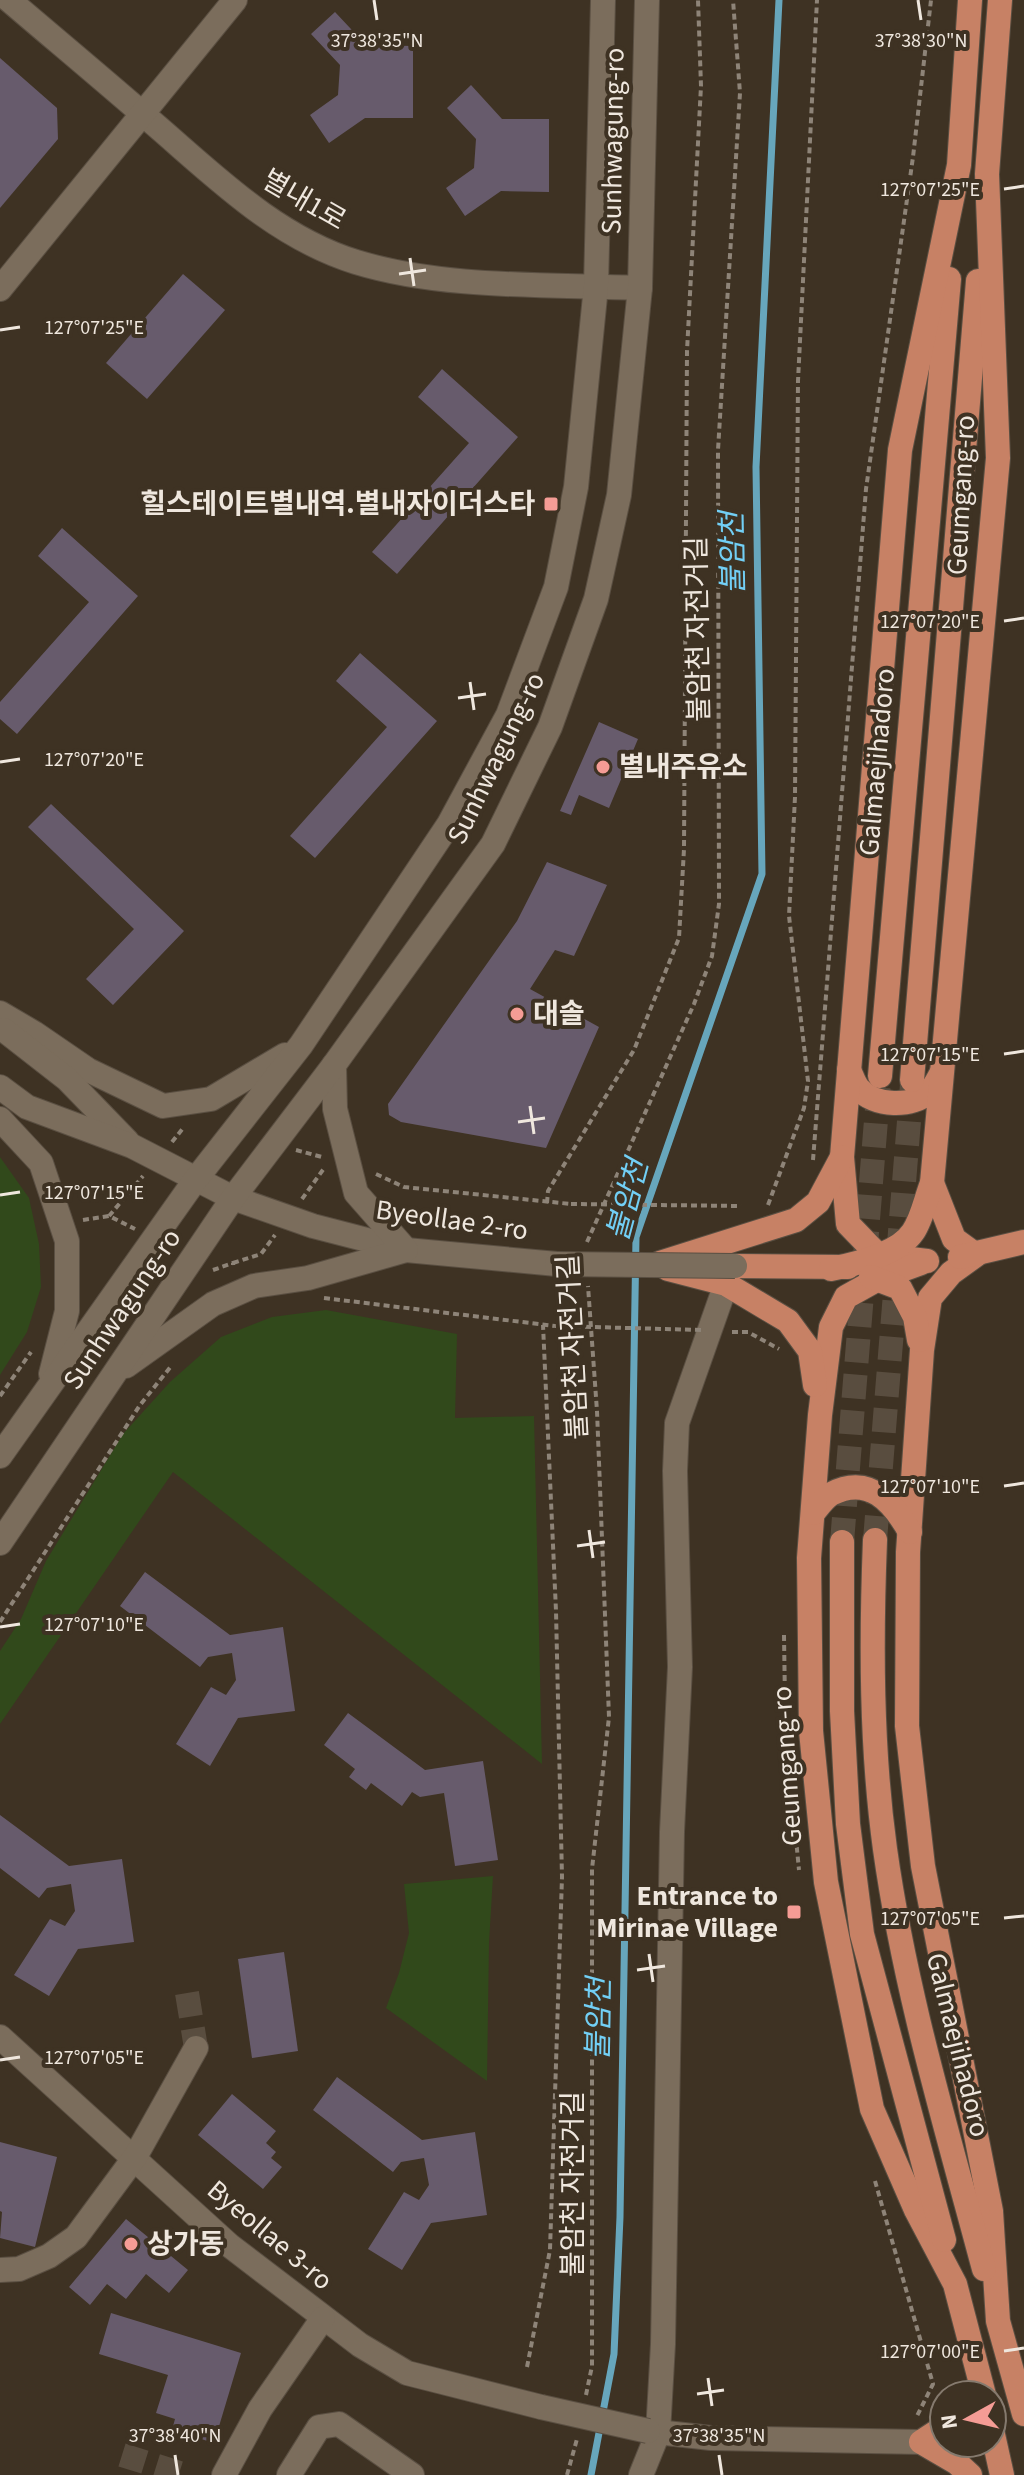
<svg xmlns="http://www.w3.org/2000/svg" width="1024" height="2475" font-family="'Source Sans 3','Noto Sans KR',sans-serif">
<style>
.green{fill:#31491b}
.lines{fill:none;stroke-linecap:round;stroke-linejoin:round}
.stream{stroke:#67a6bc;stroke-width:7}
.building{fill:#675b6c}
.minor-tunnel{stroke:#594d3f;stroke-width:24;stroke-dasharray:24 12;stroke-linecap:butt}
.major-tunnel{stroke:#594d3f;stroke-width:24;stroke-dasharray:24 12;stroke-linecap:butt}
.minor-casing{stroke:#5a4f42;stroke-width:26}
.major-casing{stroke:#5a4f42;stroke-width:26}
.path{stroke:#8e8478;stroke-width:4;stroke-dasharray:6 4;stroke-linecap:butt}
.minor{stroke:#7b6d5c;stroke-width:24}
.major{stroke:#c78165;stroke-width:24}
.minor-bridge-casing{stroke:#5a4f42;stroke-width:26;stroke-linecap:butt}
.path-bridge{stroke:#8e8478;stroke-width:4;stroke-dasharray:6 4;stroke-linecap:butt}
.minor-bridge{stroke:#7b6d5c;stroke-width:24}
.ticks{fill:none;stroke:#efe7de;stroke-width:3}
.poi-dot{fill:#f59c95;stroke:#3e3223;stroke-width:3}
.labels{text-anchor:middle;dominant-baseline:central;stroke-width:8;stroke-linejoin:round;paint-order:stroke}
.street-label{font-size:28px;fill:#efe7de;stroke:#3e3223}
.poi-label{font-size:28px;font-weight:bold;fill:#efe7de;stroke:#3e3223;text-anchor:start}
.water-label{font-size:30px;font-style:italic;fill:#72cff5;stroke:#3e3223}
.ticks-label{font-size:20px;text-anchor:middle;fill:#efe7de;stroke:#3e3223;stroke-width:8;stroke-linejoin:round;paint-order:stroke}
</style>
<rect width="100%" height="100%" fill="#3e3223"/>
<!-- green -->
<g class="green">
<path d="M0 1157 29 1198 39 1244 41 1287 27 1332 0 1375Z"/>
<path d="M326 1310 457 1334 455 1418 534 1416 542 1764 173 1472 0 1724V1651L21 1619 46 1561 123 1434 170 1382 221 1337 272 1317Z"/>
<path d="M493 1876 489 1943 487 2081 386 2008 399 1973 409 1933 404 1884Z"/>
</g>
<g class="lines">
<!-- stream -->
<path class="stream" d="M591 2475 614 2354 620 2217 636 1237 762 874 756 467 779 0"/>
</g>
<!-- building -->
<g class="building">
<path d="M335 12 366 45 413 46V118H365L329 143 310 115 338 95 340 65 311 34Z"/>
<path d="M0 58 57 108 58 139 0 208Z"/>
<path d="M471 85 502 119H549V192L501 191 465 216 446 188 474 168 476 139 447 108Z"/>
<path d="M183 274 225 310 147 399 106 363Z"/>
<path d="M442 369 518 437 397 574 372 552 469 443 418 397Z"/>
<path d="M62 528 138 596 17 734 0 719V702L89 602 38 556Z"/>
<path d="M360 653 437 721 315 858 290 836 387 727 336 681Z"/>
<path d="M599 722 638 739 609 808 579 795 571 815 560 811Z"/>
<path d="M51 804 184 931 113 1005 86 979 134 929 28 827Z"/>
<path d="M547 862 607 885 574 956 555 950 530 989 599 1027 546 1148 401 1122 389 1115 388 1104 517 921Z"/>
<path d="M145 1572 230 1635 283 1627 295 1711 238 1718 210 1766 176 1744 211 1687 226 1695 236 1680 232 1653 208 1657 200 1667 120 1606Z"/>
<path d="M348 1713 425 1770 483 1761 498 1860 455 1866 444 1793 420 1797 412 1792 402 1806 371 1783 366 1790 349 1777 355 1769 324 1745Z"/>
<path d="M0 1815 69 1866 122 1859 134 1942 78 1949 49 1996 14 1975 50 1919 65 1926 75 1911 71 1884 47 1888 39 1898 0 1868Z"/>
<path d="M284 1952 298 2051 252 2058 238 1959Z"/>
<path d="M337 2077 422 2140 475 2132 487 2215 431 2223 402 2270 368 2249 404 2192 419 2200 429 2185 424 2158 401 2162 393 2172 313 2110Z"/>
<path d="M232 2094 276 2131 266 2143 276 2152 271 2158 282 2167 263 2189 198 2135Z"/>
<path d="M0 2142 57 2157 35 2247 0 2238 2 2212 0 2211Z"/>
<path d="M126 2219 188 2270 169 2293 146 2274 126 2299 107 2284 90 2305 69 2287Z"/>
<path d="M111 2313 241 2353 214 2443 172 2430 175 2419 156 2413 168 2375 99 2354Z"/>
</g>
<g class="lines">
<!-- minor-tunnel -->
<g class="minor-tunnel">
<path d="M187 1993 196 2048"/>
<path d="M122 2455 186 2475"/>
</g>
<!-- major-tunnel -->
<g class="major-tunnel">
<path d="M875 1540 912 1084"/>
<path d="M842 1542 879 1083"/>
</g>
<!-- minor casing -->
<g class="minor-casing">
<g id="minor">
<path d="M9 0C57 41 105 81 152 122 215 176 275 237 356 262 444 289 548 284 640 288"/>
<path d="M0 289 235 0"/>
<path d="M0 1013 34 1033 88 1070 163 1106 211 1099 285 1055"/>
<path d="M4 1030 67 1079 127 1141"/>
<path d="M0 1087 27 1107 132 1146 233 1198 313 1226 406 1250 557 1264"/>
<path d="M0 1119 41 1163 67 1241V1311L51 1374"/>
<path d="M126 1366 213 1304 254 1286 308 1278 406 1250 356 1193 335 1109 334 1065"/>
<path d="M0 1456 196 1179 301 1045 449 824 508 715 556 587 576 487 596 286 603 0"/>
<path d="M0 1543 233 1198 334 1065 493 844 550 727 596 599 619 495 640 288 647 0"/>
<path d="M0 2037 229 2245 360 2345 407 2373 541 2407"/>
<path d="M0 2270 19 2269 49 2256 76 2237 135 2157 196 2048"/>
<path d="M648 2431 711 2438 921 2442"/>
<path d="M224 2475 260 2409 323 2318"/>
<path d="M289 2475 319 2427 339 2424 412 2475"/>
<path d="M641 2475 658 2433 663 2344 672 1832 680 1667 675 1471 677 1423 726 1284"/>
</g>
</g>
<!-- major casing -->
<g class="major-casing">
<g id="major">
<path d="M849 1070C852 1076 854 1083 858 1088 874 1107 913 1108 930 1091 935 1086 938 1079 941 1074"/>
<path d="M880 1076 949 279"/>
<path d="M912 1080 978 281"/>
<path d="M932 1183 954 1239 976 1255 951 1273 930 1298 922 1350 908 1552 907 1726 923 1866 991 2211 998 2321 1024 2414"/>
<path d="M960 1257 1024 1242"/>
<path d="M927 1261 878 1255 848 1224 842 1157 900 450 959 165 970 0"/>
<path d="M660 1263 796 1220 818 1202 842 1157"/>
<path d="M921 1263 880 1278 846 1297 831 1327 820 1415 809 1558 811 1731 826 1882 872 2109 916 2210 955 2284 984 2395"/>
<path d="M735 1266 848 1267"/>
<path d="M668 1269 726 1284 788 1321 810 1351 815 1385"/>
<path d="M831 1269C856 1264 898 1254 913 1232 922 1219 926 1198 932 1183L998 458 987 174 1000 0"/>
<path d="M871 1277 900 1288 915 1317 919 1340"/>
<path d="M813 1513C818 1507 824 1498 831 1494 869 1474 893 1502 910 1532"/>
<path d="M875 1540C871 1642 871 1747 885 1849 905 1992 947 2130 984 2269"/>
<path d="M842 1542V1711L848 1824 862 1934 944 2240"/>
<path d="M944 2427 921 2442 957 2463 970 2475"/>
<path d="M992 2430 1002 2475"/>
</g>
</g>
<!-- path -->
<g class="path">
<path d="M172 1142 184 1127"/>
<path d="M296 1150 322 1157"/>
<path d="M813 1160 866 489 913 157 931 0"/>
<path d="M376 1174 404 1187 571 1204"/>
<path d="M302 1199 325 1167"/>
<path d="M547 1203 548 1191 634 1050 679 938 684 849 687 351 701 86 698 0"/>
<path d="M768 1205 804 1108 808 1081 789 916 795 797 798 381 817 0"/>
<path d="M109 1216 143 1176"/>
<path d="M83 1220 109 1216 135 1229"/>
<path d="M587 1242 694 1004 712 956 719 904 718 450 740 93 733 0"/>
<path d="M233 1263 261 1254 275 1235"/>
<path d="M213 1270 233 1263V1265"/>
<path d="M324 1298 555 1326"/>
<path d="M732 1332H748L779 1349"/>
<path d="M0 1396 31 1352"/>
<path d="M0 1622 140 1405 172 1365"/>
<path d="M784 1635 785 1702"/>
<path d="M789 1767 799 1870"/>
<path d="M875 2181 933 2384 917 2416"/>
<path d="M527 2367 550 2250 562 1877 556 1611 543 1325"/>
<path d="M586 2395 592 2366V1869L609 1717 597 1411 588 1286"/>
<path d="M567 2475 577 2439"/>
</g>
<!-- minor -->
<use href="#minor" class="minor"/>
<!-- major -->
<use href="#major" class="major"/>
<!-- minor-bridge casing -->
<g class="minor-bridge-casing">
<g id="minor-bridge">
<path d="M557 1264 735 1266"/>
<path d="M541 2407 648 2431"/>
</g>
</g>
<!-- path-bridge -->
<g class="path-bridge">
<path d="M571 1204 741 1206"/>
<path d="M555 1326 702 1330"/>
</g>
<!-- minor-bridge -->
<use href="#minor-bridge" class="minor-bridge"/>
</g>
<!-- ticks -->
<path class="ticks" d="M374 0 377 20M918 0 921 20M1004 189 1024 186M410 258 414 286M399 274 426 270M0 330 20 327M1004 621 1024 618M470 682 474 710M458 698 486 694M0 762 20 759M1004 1054 1024 1051M530 1106 534 1134M518 1122 545 1118M0 1195 20 1192M1004 1486 1024 1483M589 1530 593 1558M577 1546 605 1542M0 1627 20 1624M1004 1918 1024 1916M649 1954 653 1982M637 1970 665 1966M0 2060 20 2057M1004 2351 1024 2348M708 2378 712 2406M697 2394 724 2390M175 2455 178 2475M719 2455 722 2475"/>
<!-- markers -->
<g class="poi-dot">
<rect x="543" y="496" width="16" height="16" rx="4"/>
<circle cx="603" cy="767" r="8"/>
<circle cx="517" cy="1014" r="8"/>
<rect x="786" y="1904" width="16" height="16" rx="4"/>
<circle cx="131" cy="2244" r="8"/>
</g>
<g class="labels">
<!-- street labels -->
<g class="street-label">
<text transform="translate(613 141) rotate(-89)">Sunhwagung-ro</text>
<text transform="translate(304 200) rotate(30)">별내1로</text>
<text transform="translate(961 495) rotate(-87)">Geumgang-ro</text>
<text transform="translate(698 629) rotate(-91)">불암천 자전거길</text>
<text transform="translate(496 758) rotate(-64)">Sunhwagung-ro</text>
<text transform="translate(877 762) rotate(-85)">Galmaejihadoro</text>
<text transform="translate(452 1220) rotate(8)">Byeollae 2-ro</text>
<text transform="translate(122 1309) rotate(-56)">Sunhwagung-ro</text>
<text transform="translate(573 1347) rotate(-93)">불암천 자전거길</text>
<text transform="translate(787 1766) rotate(-94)">Geumgang-ro</text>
<text transform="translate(958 2045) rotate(76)">Galmaejihadoro</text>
<text transform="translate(573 2184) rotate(-90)">불암천 자전거길</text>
<text transform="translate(270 2235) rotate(40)">Byeollae 3-ro</text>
</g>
<!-- poi labels -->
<g class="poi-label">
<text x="535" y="504" text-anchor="end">힐스테이트별내역.별내자이더스타</text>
<text x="619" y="767">별내주유소</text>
<text x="533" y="1014">대솔</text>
<text x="778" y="1896" text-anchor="end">Entrance to<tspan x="778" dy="32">Mirinae Village</tspan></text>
<text x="147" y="2244">상가동</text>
</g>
<!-- water labels -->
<g class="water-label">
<text transform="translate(733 553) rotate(-91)">불암천</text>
<text transform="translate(628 1200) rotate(-75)">불암천</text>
<text transform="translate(599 2019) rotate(-89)">불암천</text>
</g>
</g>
<g class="ticks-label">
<text x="377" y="47">37°38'35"N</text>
<text x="921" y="47">37°38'30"N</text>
<text x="930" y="196">127°07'25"E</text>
<text x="94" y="334">127°07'25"E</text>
<text x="930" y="628">127°07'20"E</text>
<text x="94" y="766">127°07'20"E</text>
<text x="930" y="1061">127°07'15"E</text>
<text x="94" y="1199">127°07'15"E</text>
<text x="930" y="1493">127°07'10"E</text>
<text x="94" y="1631">127°07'10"E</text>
<text x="930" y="1925">127°07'05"E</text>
<text x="94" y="2064">127°07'05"E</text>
<text x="930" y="2358">127°07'00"E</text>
<text x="175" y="2442">37°38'40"N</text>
<text x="719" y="2442">37°38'35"N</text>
</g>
<!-- north arrow -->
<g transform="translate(968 2419) rotate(262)"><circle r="38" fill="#3e3223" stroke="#857a6e" stroke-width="2"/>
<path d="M0-6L14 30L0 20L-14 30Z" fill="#f59c95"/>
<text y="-12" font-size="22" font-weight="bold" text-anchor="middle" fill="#efe7de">N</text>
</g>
</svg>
